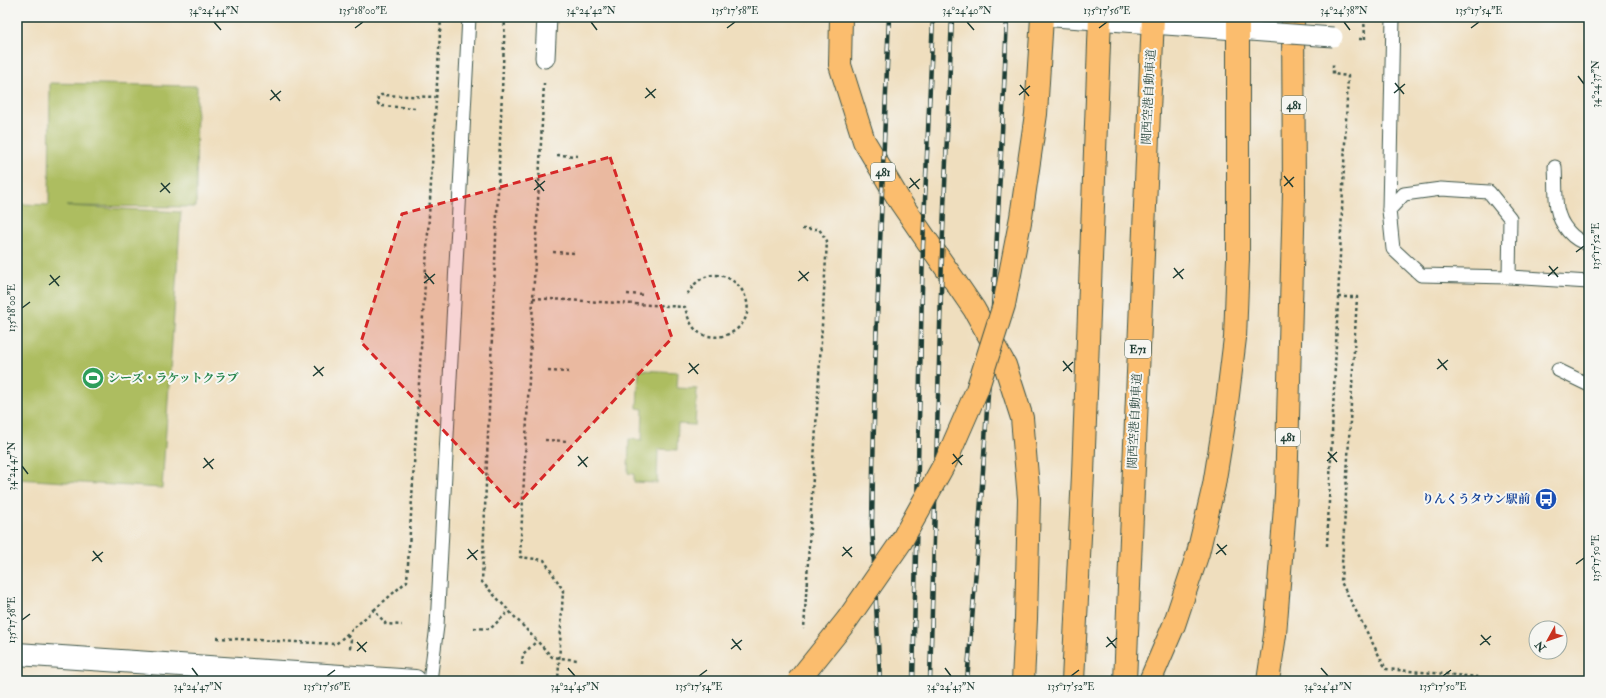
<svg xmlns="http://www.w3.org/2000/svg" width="1606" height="698" font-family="'IM FELL Double Pica','Noto Serif JP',serif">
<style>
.green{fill:#adbd60;stroke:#667d4a}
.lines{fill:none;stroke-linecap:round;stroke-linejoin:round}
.service-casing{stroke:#3e5549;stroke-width:15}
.pedestrian-casing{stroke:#3e5549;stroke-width:21}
.tertiary-casing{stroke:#3e5549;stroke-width:24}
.motorway-casing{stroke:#3e5549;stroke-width:24}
.path{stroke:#3e5549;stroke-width:2.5;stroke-dasharray:3 3;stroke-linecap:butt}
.service{stroke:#fff;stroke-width:13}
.pedestrian{stroke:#fff;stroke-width:19}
.tertiary{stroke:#fff;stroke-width:22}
.motorway{stroke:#fbbd6e;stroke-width:22}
.rail-casing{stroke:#1f3d34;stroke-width:4.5}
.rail{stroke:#f6f6f2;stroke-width:3;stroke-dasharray:9;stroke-linecap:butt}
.pedestrian-bridge-casing{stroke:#3e5549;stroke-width:21;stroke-linecap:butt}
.motorway-bridge-casing{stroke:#3e5549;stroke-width:24;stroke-linecap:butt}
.pedestrian-bridge{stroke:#fff;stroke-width:19}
.motorway-bridge{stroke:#fbbd6e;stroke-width:22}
.marked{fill:#d62828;fill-opacity:0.2;stroke:#d62828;stroke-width:3;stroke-dasharray:8 5;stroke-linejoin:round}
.ticks{fill:none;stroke:#1f3d34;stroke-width:1.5}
.labels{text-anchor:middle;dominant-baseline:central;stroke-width:4;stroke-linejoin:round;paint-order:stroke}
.shield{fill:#f6f6f2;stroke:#60746d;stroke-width:1}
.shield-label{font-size:11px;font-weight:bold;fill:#1f3d34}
.street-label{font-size:12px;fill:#1f3d34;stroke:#f6f6f2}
.leisure-label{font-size:12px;font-weight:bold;fill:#27864d;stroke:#f6f6f2;text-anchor:start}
.transit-label{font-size:12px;font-weight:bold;fill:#164399;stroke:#f6f6f2;text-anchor:end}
.neatline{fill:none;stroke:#1f3d34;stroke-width:1.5}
.ticks-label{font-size:10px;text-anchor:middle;fill:#1f3d34}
</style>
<rect width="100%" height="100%" fill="#f6f6f2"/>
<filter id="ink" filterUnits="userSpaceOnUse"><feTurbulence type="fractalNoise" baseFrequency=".025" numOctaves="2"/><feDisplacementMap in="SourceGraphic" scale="8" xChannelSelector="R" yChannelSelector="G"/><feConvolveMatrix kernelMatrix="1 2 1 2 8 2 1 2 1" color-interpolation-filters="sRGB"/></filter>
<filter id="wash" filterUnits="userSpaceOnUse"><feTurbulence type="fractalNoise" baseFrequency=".012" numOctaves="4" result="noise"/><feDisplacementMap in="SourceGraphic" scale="16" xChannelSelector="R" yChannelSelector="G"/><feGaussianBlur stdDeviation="0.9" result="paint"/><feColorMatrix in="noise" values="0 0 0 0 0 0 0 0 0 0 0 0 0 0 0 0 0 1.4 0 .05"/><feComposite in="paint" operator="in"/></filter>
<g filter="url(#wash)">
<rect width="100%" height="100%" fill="#efdebe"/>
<!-- green -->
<g class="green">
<path d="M50 83 197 86 196 207 66 206 181 212 162 488 17 479V278L22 204 49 205Z"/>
<path d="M639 370 678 372 677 388 697 389 695 425 678 424 677 450 658 449 657 483 634 482V474L628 473 629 439 642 440 643 409 637 408Z"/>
</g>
</g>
<g filter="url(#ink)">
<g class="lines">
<!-- service casing -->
<g class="service-casing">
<g id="service">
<path d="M1555 167C1556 180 1555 196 1557 208 1560 225 1573 241 1589 244"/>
<path d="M1389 210 1393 17"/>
<path d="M1509 277 1510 218 1489 192 1441 189 1404 194 1389 210 1393 249 1421 275 1509 277 1589 282"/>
<path d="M1558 370 1589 385"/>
<path d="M430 681 437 626 469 17"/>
</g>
</g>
<!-- pedestrian casing -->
<g class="pedestrian-casing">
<path id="pedestrian" d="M545 58 547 17"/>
</g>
<!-- tertiary casing -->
<g class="tertiary-casing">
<path id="tertiary" d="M17 654 415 681"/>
</g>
<!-- motorway casing -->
<g class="motorway-casing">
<g id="motorway">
<path d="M841 17 840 65 864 141 901 203 974 309 1005 365 1022 418 1029 499 1026 619 1023 681"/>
<path d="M1268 681 1275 635 1286 494 1294 192 1293 17"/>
</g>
</g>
<!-- path -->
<g class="path">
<path d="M505 17 482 582 552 657 577 660"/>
<path d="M1359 39H1365L1364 17"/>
<path d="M544 83 520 557 544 560 563 590 558 681"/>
<path d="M415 108 381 106 377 103 378 97 381 95 435 97"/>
<path d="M557 155 580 156"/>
<path d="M802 229H819L827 241 804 629"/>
<path d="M553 252 576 253"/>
<path d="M627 294 645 295"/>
<path d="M1338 297H1357L1341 582 1386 669 1479 677 1486 681"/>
<path d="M533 298 685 307C688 320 694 334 708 336 719 338 728 336 737 329 768 303 724 255 695 284 692 287 690 291 687 294"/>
<path d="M548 371 571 372"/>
<path d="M545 440 569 441"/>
<path d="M1327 546 1348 76 1333 74V62"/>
<path d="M374 610 407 581 441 17"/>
<path d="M474 628 490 629 509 611"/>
<path d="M347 635 351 639 350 649"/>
<path d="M217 638 336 644 374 610 386 624 402 625"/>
<path d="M522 665 523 654 537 641"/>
</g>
<!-- service -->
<use href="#service" class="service"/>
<!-- pedestrian -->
<use href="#pedestrian" class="pedestrian"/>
<!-- tertiary -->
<use href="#tertiary" class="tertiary"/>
<!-- motorway -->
<use href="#motorway" class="motorway"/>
<!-- rail casing -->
<g class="rail-casing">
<g id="rail">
<path d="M880 681 872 524 875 369 889 17"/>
<path d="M913 681 923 246 933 17"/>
<path d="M930 681 942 256 952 17"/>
<path d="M967 681C986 460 998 239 1007 17"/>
</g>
</g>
<!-- rail -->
<use href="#rail" class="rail"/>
<!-- pedestrian-bridge casing -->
<g class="pedestrian-bridge-casing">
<path id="pedestrian-bridge" d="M1054 17 1333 37"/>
</g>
<!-- motorway-bridge casing -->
<g class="motorway-bridge-casing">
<g id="motorway-bridge">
<path d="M798 681 847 620 901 542 946 461 977 390 1004 305 1021 217 1036 114 1042 17"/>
<path d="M1073 681 1083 474 1100 17"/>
<path d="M1125 681 1153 17"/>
<path d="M1150 681 1174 625 1198 553 1214 485 1226 411 1235 338 1238 259V17"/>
</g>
</g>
<!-- pedestrian-bridge -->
<use href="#pedestrian-bridge" class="pedestrian-bridge"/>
<!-- motorway-bridge -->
<use href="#motorway-bridge" class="motorway-bridge"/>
</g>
</g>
<!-- marked area -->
<path class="marked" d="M610 157 672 338 515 507 361 342 402 214Z"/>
<!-- ticks -->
<path class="ticks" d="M214 22 221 30M591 22 597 30M967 22 974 30M1344 22 1350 30M355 28 363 22M727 28 735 22M1099 28 1107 22M1471 28 1479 22M1578 76 1584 84M1395 83 1404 94M1020 85 1029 96M646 88 655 98M271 90 280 101M1394 93 1405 84M1019 95 1030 86M645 98 656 89M270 100 281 91M1284 176 1293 187M910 178 919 189M535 180 544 191M161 183 170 193M1284 186 1294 177M909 188 920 179M534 190 545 181M160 192 170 183M1576 252 1584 246M1549 266 1558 277M1174 268 1183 279M799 271 808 281M425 273 434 284M50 275 59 286M1548 276 1558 267M1173 278 1184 269M798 281 809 272M424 283 435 274M49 285 60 276M22 308 30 302M1438 359 1447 370M1063 361 1072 372M689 363 698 374M314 366 323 376M1437 369 1448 360M1063 371 1073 362M688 373 699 364M313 376 324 367M1328 452 1337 462M953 454 962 465M578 456 587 467M204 458 213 469M1327 461 1337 452M952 464 963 455M22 466 28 474M578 466 588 457M203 468 214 459M1217 544 1226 555M843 547 852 557M468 549 477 560M93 551 102 562M1216 554 1227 545M842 556 852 547M467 559 478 550M92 561 103 552M1576 564 1584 558M22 620 30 614M1481 635 1490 645M1107 637 1116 648M732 639 741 650M357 642 366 652M1480 645 1491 636M1106 647 1117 638M731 649 742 640M357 651 367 642M192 668 198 676M568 668 575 676M945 668 951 676M1321 668 1328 676M327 676 335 670M699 676 707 670M1071 676 1079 670M1443 676 1451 670"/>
<!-- icons -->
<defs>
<g id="stadium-disc" transform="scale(1.15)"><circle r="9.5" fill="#2e9e5b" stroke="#f6f6f2"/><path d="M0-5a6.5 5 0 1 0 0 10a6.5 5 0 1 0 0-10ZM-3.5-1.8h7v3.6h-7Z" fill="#fff"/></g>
<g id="bus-disc" transform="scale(1.15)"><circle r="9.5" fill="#1a4fb4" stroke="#f6f6f2"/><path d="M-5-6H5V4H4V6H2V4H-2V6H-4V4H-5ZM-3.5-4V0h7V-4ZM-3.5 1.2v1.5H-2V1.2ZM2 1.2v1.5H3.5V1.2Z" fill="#fff"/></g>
</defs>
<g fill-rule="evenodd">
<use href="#stadium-disc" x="93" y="378"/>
<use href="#bus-disc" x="1546" y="499"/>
</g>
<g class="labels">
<!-- shield labels -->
<g class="shield">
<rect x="1282" y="96" width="24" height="18" rx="3"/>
<rect x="871" y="163" width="24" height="18" rx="3"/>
<rect x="1125" y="340" width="26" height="18" rx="3"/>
<rect x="1276" y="428" width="24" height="18" rx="3"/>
</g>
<g class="shield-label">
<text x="1294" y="105">481</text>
<text x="883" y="172">481</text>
<text x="1138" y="349">E71</text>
<text x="1288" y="437">481</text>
</g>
<!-- street labels -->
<g class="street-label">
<text transform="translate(1149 97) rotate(-87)">関西空港自動車道</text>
<text transform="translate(1135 421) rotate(-87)">関西空港自動車道</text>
</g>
<!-- leisure labels -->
<g class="leisure-label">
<text x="108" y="378">シーズ・ラケットクラブ</text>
</g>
<!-- transit labels -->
<g class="transit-label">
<text x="1530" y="499">りんくうタウン駅前</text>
</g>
</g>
<!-- margin -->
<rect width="1606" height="698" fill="none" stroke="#f6f6f2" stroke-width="44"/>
<!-- north arrow -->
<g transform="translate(1548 640) rotate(230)"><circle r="19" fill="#f6f6f2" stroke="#a0aca6"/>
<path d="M0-3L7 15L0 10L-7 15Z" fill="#c8321e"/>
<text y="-6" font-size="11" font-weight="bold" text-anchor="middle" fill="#1f3d34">N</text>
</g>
<rect x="22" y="22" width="1562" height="654" class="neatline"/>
<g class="ticks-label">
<text x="214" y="14">34°24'44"N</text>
<text x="363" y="14">135°18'00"E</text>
<text x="591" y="14">34°24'42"N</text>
<text x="735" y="14">135°17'58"E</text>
<text x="967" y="14">34°24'40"N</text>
<text x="1107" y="14">135°17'56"E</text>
<text x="1344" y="14">34°24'38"N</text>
<text x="1479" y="14">135°17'54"E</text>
<text transform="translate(1595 84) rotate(-90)" y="4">34°24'37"N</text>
<text transform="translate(1595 246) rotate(-90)" y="4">135°17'52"E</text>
<text transform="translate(11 308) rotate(-90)" y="4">135°18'00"E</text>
<text transform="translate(11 466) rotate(-90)" y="4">34°24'47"N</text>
<text transform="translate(1595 558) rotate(-90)" y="4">135°17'50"E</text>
<text transform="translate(11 620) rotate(-90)" y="4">135°17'58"E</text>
<text x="198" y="690">34°24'47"N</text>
<text x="327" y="690">135°17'56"E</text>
<text x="575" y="690">34°24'45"N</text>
<text x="699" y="690">135°17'54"E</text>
<text x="951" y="690">34°24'43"N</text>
<text x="1071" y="690">135°17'52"E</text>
<text x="1328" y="690">34°24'41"N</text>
<text x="1443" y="690">135°17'50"E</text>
</g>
</svg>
